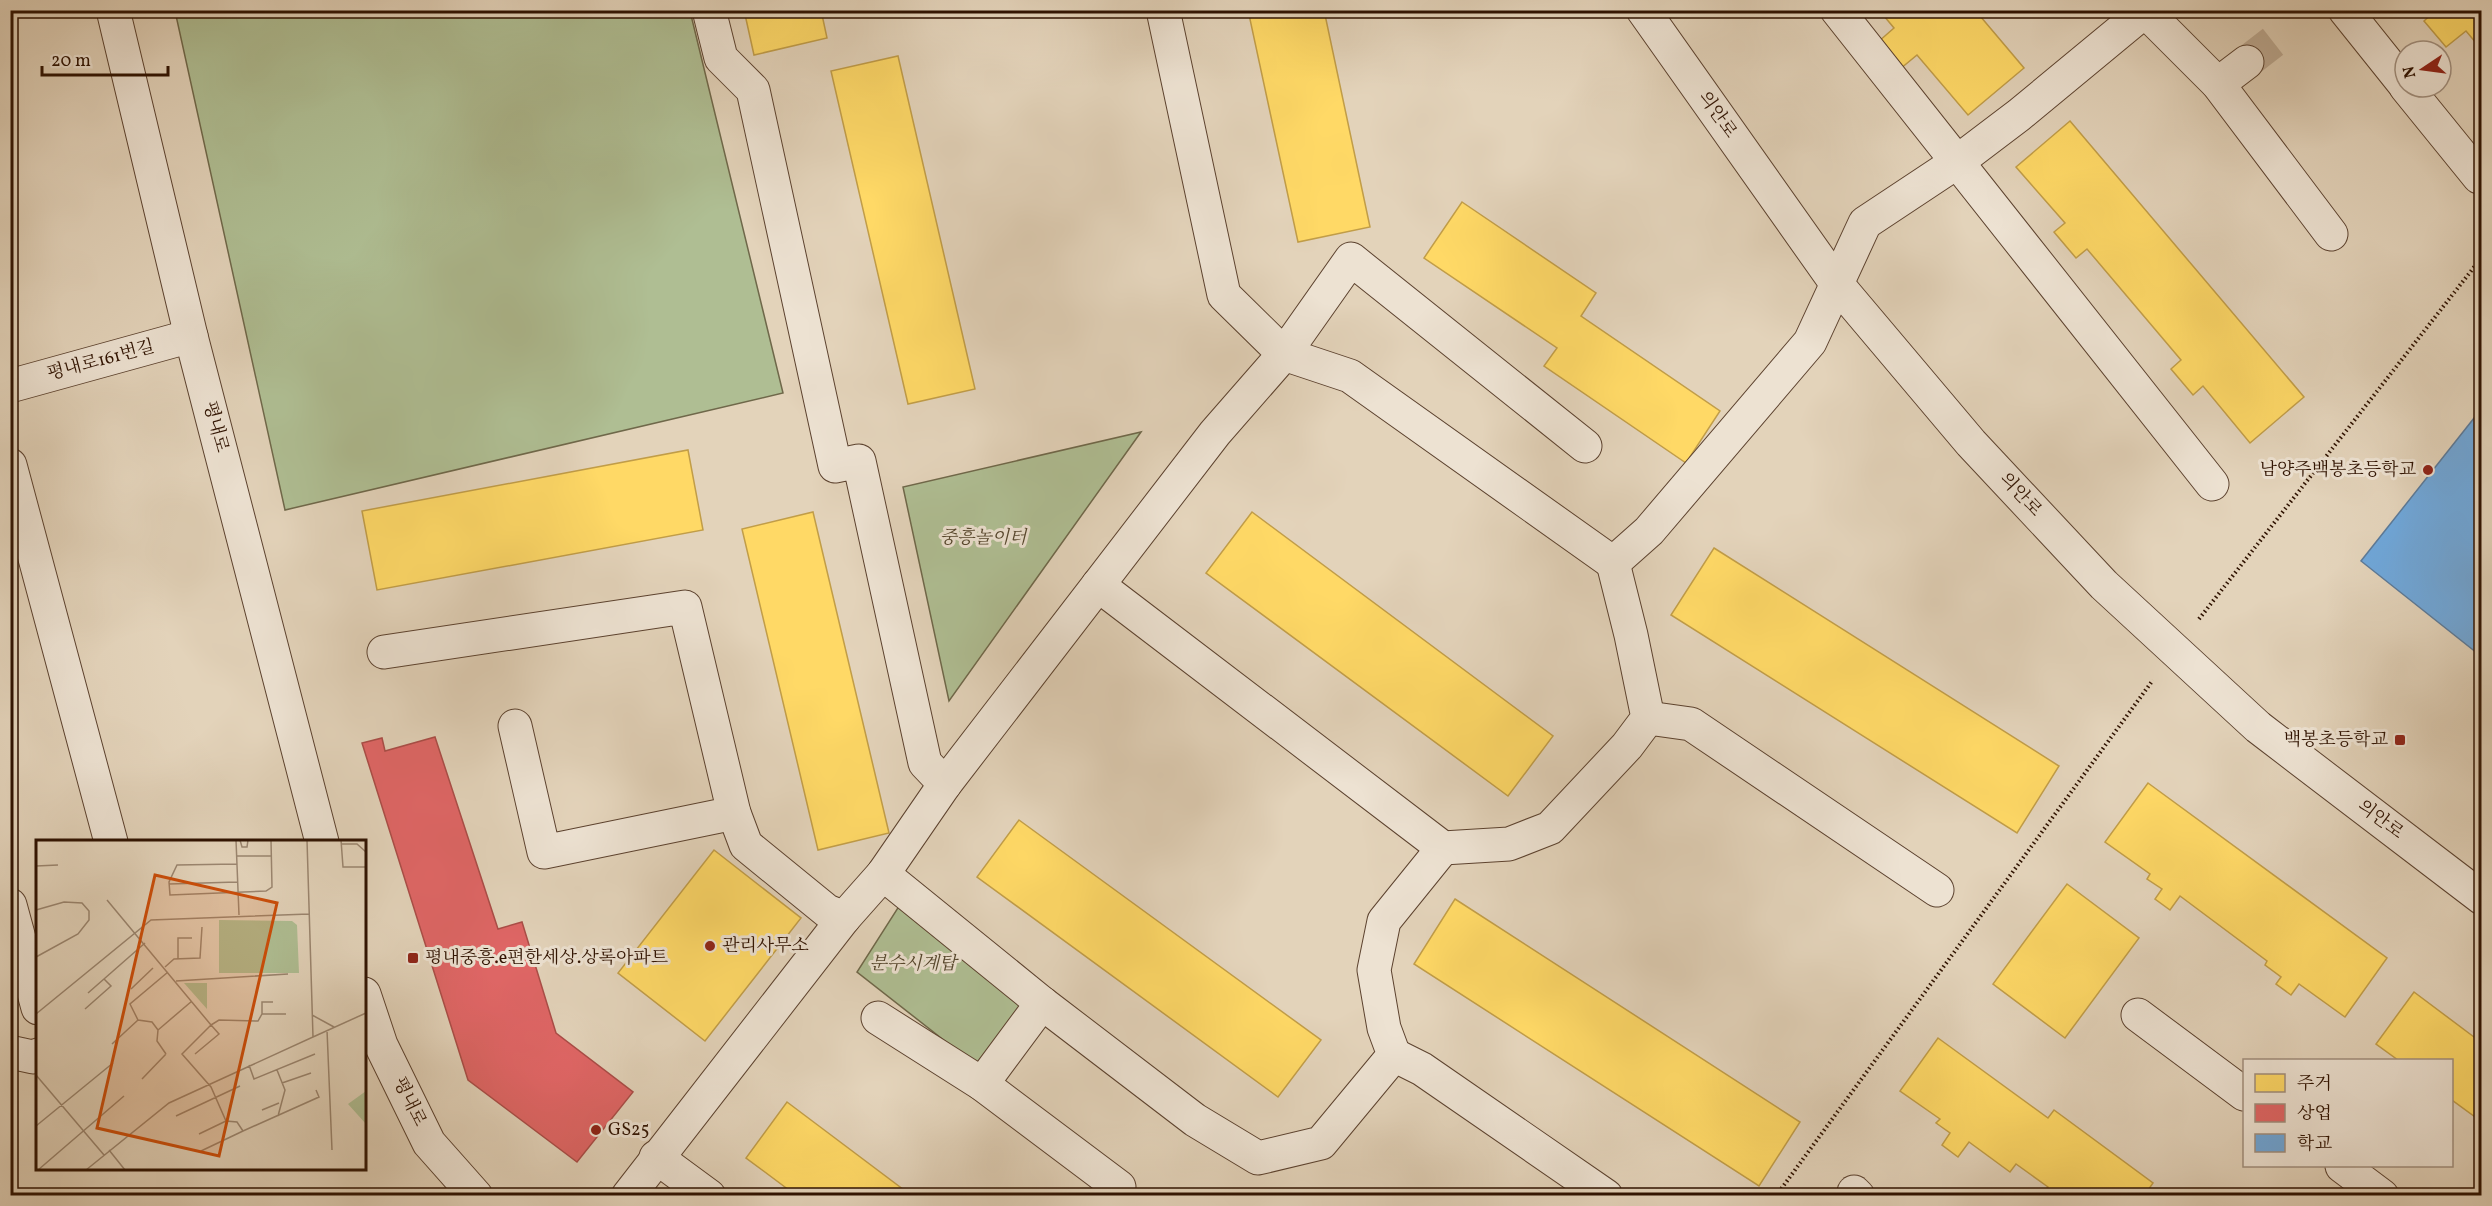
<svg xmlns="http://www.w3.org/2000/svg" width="2492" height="1206" font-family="Vollkorn,'Noto Serif KR',serif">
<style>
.green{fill:#afbe93;stroke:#6f684a;stroke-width:1.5}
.homes{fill:#ffd966;stroke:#c19d48;stroke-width:1.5}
.shops{fill:#e06666;stroke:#ab4d48;stroke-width:1.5}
.schools{fill:#6fa8dc;stroke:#5c7b9a;stroke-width:1.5}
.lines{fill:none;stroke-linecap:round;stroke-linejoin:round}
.minor-tunnel{stroke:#bfac95;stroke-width:33;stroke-dasharray:33 16;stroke-linecap:butt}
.minor-casing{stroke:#5c422f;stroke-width:35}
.path{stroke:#2f1201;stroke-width:4;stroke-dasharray:1.5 3;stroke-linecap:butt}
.minor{stroke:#ede2d2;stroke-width:33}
.poi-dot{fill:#8f2418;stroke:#ede2d2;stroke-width:2}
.labels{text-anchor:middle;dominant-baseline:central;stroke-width:6;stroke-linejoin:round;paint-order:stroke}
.street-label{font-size:18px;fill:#2f1201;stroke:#ede2d2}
.poi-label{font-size:18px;fill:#2f1201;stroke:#ede2d2;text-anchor:start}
.park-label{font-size:18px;font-style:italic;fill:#55462d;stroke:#ede2d2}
.inset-road{fill:none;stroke:#9b8670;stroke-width:1.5}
.view{fill:#cc4e0a;fill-opacity:0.15;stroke:#cc4e0a;stroke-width:3}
.inset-edge{fill:none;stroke:#2f1201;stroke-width:3}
</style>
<rect width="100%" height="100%" fill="#e3d3ba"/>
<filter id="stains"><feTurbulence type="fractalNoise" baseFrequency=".00333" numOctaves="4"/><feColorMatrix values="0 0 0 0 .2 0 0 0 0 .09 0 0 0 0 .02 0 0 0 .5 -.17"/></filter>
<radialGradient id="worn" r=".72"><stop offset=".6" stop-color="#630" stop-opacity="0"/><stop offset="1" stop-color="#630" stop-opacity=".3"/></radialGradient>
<!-- green -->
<g class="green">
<path d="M175 11H690L783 393 285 510Z"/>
<path d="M1141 432 949 701 903 487Z"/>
<path d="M901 903 1025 1005 978 1067 857 972Z"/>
</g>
<!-- homes -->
<g class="homes">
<path d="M744 10H821L827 38 754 55Z"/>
<path d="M1248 10H1324L1370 227 1298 242Z"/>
<path d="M1879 10H1975L2024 68 1968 115 1917 55 1900 69 1878 42 1894 28Z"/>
<path d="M2436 10H2482V50L2466 31 2446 47 2424 21Z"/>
<path d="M898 56 975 389 908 404 831 71Z"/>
<path d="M2070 121 2304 397 2250 443 2203 386 2193 395 2171 369 2181 360 2087 249 2076 258 2054 232 2065 223 2016 167Z"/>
<path d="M1462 202 1596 293 1581 316 1720 411 1686 463 1544 366 1557 348 1424 258Z"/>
<path d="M688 450 703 530 377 590 362 511Z"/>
<path d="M813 512 889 833 818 850 742 529Z"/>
<path d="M1252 512 1553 736 1508 796 1206 573Z"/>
<path d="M1714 548 2059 766 2017 833 1671 615Z"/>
<path d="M2148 783 2387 958 2345 1017 2299 984 2291 995 2276 984 2281 977 2265 965 2267 961 2180 896 2170 910 2155 899 2162 889 2147 879 2150 874 2105 842Z"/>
<path d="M1019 820 1321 1040 1278 1097 977 877Z"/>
<path d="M714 850 801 918 705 1041 618 973Z"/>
<path d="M2067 884 2139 938 2065 1038 1993 984Z"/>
<path d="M1455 899 1800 1122 1759 1186 1414 964Z"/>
<path d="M2414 992 2482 1043V1122L2452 1100V1060H2398L2376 1044Z"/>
<path d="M1938 1038 2048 1118 2054 1110 2153 1183 2144 1196H2050L2044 1191 2048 1187 2016 1164 2010 1172 1969 1142 1958 1157 1942 1145 1950 1133 1936 1123 1940 1119 1900 1091Z"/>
<path d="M787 1102 912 1196H797L746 1158Z"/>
</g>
<!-- shops -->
<path class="shops" d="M435 737 498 929 522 922 556 1033 633 1092 577 1162 468 1080 362 743 382 738 385 751Z"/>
<!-- schools -->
<path class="schools" d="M2482 408V657L2361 561Z"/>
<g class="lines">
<!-- minor-tunnel -->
<path class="minor-tunnel" d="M2247 62 2283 34"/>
<!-- minor casing -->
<g class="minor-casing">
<g id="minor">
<path d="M113 10 191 336 322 842"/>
<path d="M709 10 721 58 753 90 835 466 859 461 925 763 945 784"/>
<path d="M1163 10 1224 295 1284 354 1351 259 1585 446"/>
<path d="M1643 10 1836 283 1971 443 2104 585 2258 727 2482 898"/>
<path d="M1837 10 2212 484"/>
<path d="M2345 10 2405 85"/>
<path d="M2146 12 2218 84 2331 234"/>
<path d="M2218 84 2247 62"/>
<path d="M2406 87 2479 177"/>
<path d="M10 386 191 336"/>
<path d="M10 465 111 842"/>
<path d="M1098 585 1443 848 1509 844 1550 828 1627 746 1648 718 1631 635 1613 563"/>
<path d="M384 652 685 607 734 813 746 845 827 911 844 918"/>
<path d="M1648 718 1691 724 1937 890"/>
<path d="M515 726 544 852 734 813"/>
<path d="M883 874 1042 1003 1195 1120 1258 1158 1321 1143 1394 1055 1384 1028 1374 970 1384 921 1443 848"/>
<path d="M10 905 38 1008"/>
<path d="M364 994 381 1045 429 1143 476 1196"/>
<path d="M2138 1015 2244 1094"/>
<path d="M878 1018 982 1084 1119 1187"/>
<path d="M10 1052 33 1057 38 1055"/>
<path d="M1394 1055 1422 1069 1606 1196"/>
<path d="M982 1084 1042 1003"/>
<path d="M656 1157 709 1196"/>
<path d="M2342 1166 2382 1196"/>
<path d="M1854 1192 1858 1196"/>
<path d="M628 1196 844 918 883 874 945 784 1215 433 1284 354 1350 376 1613 563 1649 531 1810 342 1865 223 1957 162 2019 115 2146 10"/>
</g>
</g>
<!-- path -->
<g class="path">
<path d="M2199 619 2482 257"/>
<path d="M1776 1196 2153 680"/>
</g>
<!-- minor -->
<use href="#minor" class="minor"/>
</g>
<!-- markers -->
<g class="poi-dot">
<circle cx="2428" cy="470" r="6"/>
<rect x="2394" y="734" width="12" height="12" rx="3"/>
<circle cx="710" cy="946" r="6"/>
<rect x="407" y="952" width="12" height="12" rx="3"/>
<circle cx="596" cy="1130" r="6"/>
</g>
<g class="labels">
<!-- street labels -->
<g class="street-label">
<text transform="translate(1717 115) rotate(55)">의안로</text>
<text transform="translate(101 361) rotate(-15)">평내로161번길</text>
<text transform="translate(215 427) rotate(75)">평내로</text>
<text transform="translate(2020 495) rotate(47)">의안로</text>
<text transform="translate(2380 820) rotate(37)">의안로</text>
<text transform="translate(409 1102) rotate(64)">평내로</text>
</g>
<!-- poi labels -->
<g class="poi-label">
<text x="2416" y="470" text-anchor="end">남양주백봉초등학교</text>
<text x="2388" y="740" text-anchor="end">백봉초등학교</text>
<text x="722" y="946">관리사무소</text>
<text x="425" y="958">평내중흥.e편한세상.상록아파트</text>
<text x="608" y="1130">GS25</text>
</g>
<!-- park labels -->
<g class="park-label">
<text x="983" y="538">중흥놀이터</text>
<text x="913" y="964">분수시계탑</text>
</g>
</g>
<!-- overview -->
<g transform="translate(36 840)">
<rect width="330" height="330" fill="#e3d3ba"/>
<path d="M183 80 256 81 261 85 263 133H183ZM148 143H171V169ZM330 251V284L312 264Z" fill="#afbe93"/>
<path class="inset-road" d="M200 0 203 75M204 0 206 7H211L212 0M305 0 307 27H330M306 4H321L330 12M200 16H236M201 24 141 25 133 42 134 55 230 51 236 47 235 0M0 26 22 25M133 44 201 42M71 60 175 185 146 214 175 247 190 281 201 282 207 291 283 257 280 250M0 70 28 62 46 63 53 71V80L42 94 0 117M142 119V98H156M129 127 138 119 164 118 166 87M140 141 252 134M95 149 117 128M52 153 109 103M49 169 75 146 68 139M0 174 115 80 273 74M226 174V162H237M276 175 298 187M122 190 116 182 102 180 94 164 132 132M291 190 296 310M277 197 330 173M76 204 102 180M130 214 121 201 122 190 156 161M159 214 183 194 175 185 183 180 222 181 226 174H250M213 225 218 239 279 214M241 230 249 250 242 276M0 235 68 315M106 239 130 214M246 243 275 233M226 270 243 263M140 276 204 246M0 286 77 223M163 294 190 281M73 310 89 330M165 311 207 291M2 330 88 256M50 330 133 263 277 197 271 0"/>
<path class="view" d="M119 35 241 63 183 316 61 288Z"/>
<rect width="330" height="330" class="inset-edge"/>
</g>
<!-- margin -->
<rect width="2492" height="1206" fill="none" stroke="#e3d3ba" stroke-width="36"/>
<rect x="12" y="12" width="2468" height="1182" fill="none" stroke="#2f1201" stroke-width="3"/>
<rect x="18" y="18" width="2456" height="1170" fill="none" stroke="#2f1201" stroke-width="1.5"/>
<!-- legend -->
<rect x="2243" y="1059" width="210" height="108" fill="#ede2d2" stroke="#a18f7e" stroke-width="1.5"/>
<rect x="2255" y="1074" width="30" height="18" fill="#ffd966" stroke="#a18f7e" stroke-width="1.5"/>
<text x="2297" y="1089" font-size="18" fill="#2f1201">주거</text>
<rect x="2255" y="1104" width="30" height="18" fill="#e06666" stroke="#a18f7e" stroke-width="1.5"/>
<text x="2297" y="1119" font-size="18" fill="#2f1201">상업</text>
<rect x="2255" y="1134" width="30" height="18" fill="#6fa8dc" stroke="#a18f7e" stroke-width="1.5"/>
<text x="2297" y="1149" font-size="18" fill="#2f1201">학교</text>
<!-- north arrow -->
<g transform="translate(2423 69) rotate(257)"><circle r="28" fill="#ede2d2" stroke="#a18f7e" stroke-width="1.5"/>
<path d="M0-4.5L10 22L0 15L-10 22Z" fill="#8f2418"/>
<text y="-9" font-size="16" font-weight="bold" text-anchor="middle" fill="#2f1201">N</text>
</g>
<!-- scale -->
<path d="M42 66v9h126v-9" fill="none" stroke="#2f1201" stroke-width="3"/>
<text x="51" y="66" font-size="18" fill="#2f1201" stroke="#ede2d2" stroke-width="4.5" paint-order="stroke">20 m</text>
<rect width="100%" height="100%" filter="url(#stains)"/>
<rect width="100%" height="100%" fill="url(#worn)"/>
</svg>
